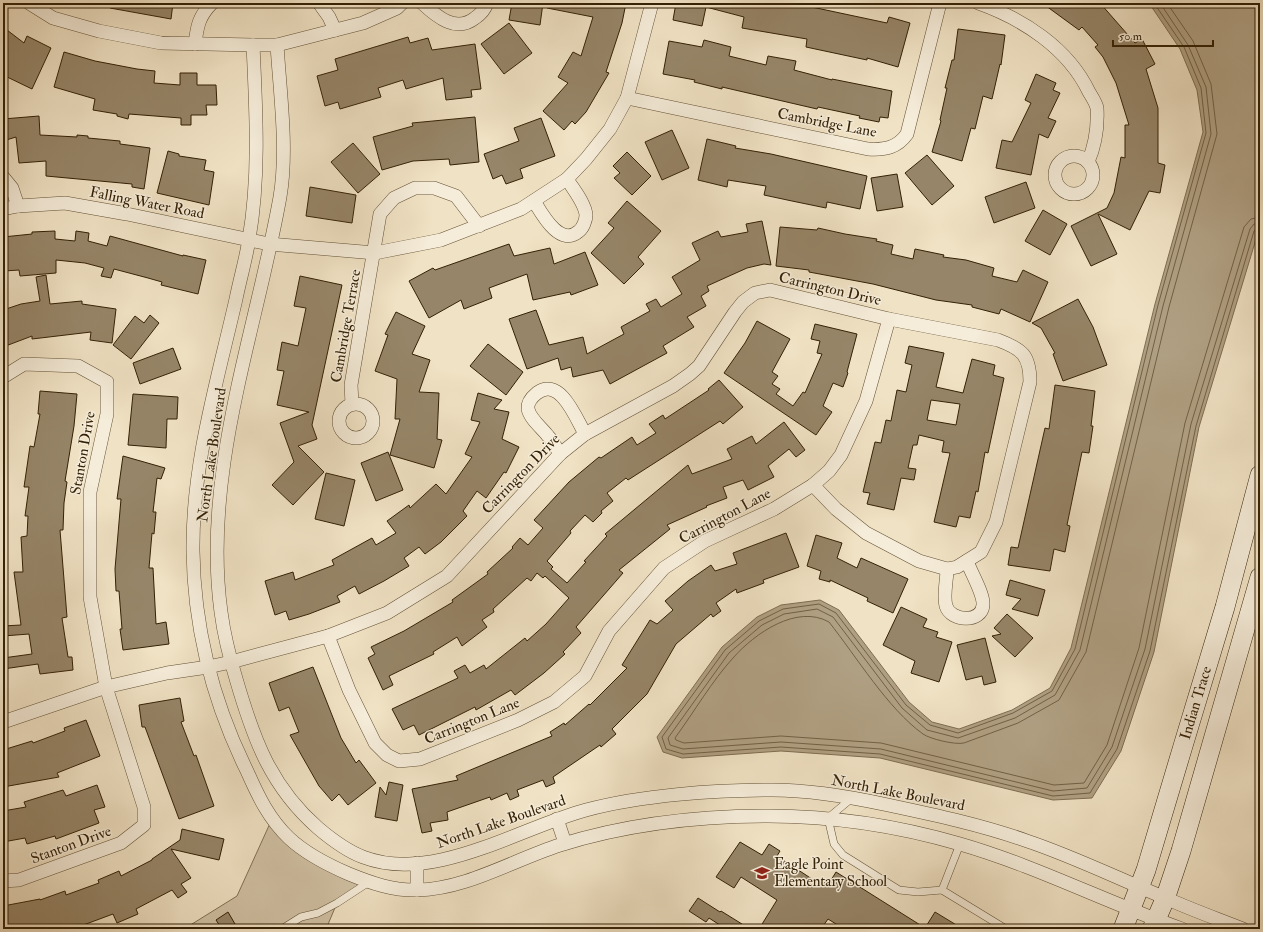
<svg xmlns="http://www.w3.org/2000/svg" width="1263" height="932" font-family="'IM FELL Double Pica',serif">
<style>
.green{fill:#d0c1a4;stroke:#827154}
.water{fill:#b0a083;stroke:#7e6d51}
.lines{fill:none;stroke-linecap:round;stroke-linejoin:round}
.shore{stroke:#726044;stroke-width:1}
.building{fill:#968568;stroke:#342105;fill-rule:evenodd}
.lane-casing{stroke:#635135;stroke-width:8}
.street-casing{stroke:#635135;stroke-width:14}
.secondary-casing{stroke:#342105;stroke-width:20}
.lane{stroke:#f5ecd9;stroke-width:7}
.street{stroke:#f5ecd9;stroke-width:13}
.secondary{stroke:#f5ecd9;stroke-width:19}
.labels{text-anchor:middle;dominant-baseline:central;stroke-width:3;stroke-linejoin:round;paint-order:stroke}
.street-label{font-size:15px;fill:#342105;stroke:#f5ecd9}
.poi-label{font-size:15px;fill:#342105;stroke:#f5ecd9;text-anchor:start}
</style>
<rect width="100%" height="100%" fill="#f0e2c4"/>
<filter id="stains"><feTurbulence type="fractalNoise" baseFrequency=".005" numOctaves="4"/><feColorMatrix values="0 0 0 0 .2 0 0 0 0 .09 0 0 0 0 .02 0 0 0 .5 -.17"/></filter>
<radialGradient id="worn" r=".72"><stop offset=".6" stop-color="#630" stop-opacity="0"/><stop offset="1" stop-color="#630" stop-opacity=".3"/></radialGradient>
<!-- green -->
<path class="green" d="M272 819 287 836 369 882 337 903 326 929H184L237 896Z"/>
<!-- water -->
<path class="water" d="M1149 3H1260V226L1199 427 1154 652 1121 751 1092 798 1053 800 880 758 781 751 682 758 663 752 657 737 722 647 757 617 781 605 820 600 839 610 909 702 932 722 959 729 1012 710 1050 688 1071 648 1155 304 1203 132 1197 90 1180 49Z"/>
<g class="lines">
<!-- shore -->
<g class="shore">
<path d="M1154 3 1184 47 1201 88 1206 133 1158 305 1075 649 1052 691 1013 713 958 733 930 725 906 705 836 613 819 604 783 609 759 621 725 650 662 737 666 749 683 754 781 747 880 754 1053 796 1090 793 1117 749 1150 651 1196 426 1254 231 1260 228"/>
<path d="M1160 3 1188 45 1206 87 1211 134 1163 306 1080 650 1055 695 1015 718 958 738 927 730 902 708 833 617 817 609 784 614 762 625 729 653 668 738 670 745 683 749 781 742 881 749 1053 791 1087 788 1112 747 1145 649 1191 424 1250 229 1254 224 1260 223"/>
<path d="M1167 3 1193 41 1211 84 1217 134 1169 307 1086 652 1059 700 1018 723 964 743C955 745 930 739 923 734 888 709 856 656 829 622 797 604 755 633 733 658 712 681 694 712 675 738L676 740 684 743 781 736 881 743 1054 785 1084 783 1107 745 1139 648 1185 423 1244 227 1251 219 1260 217"/>
</g>
</g>
<!-- building -->
<g class="building">
<path d="M111 3H173L171 19 110 8Z"/>
<path d="M512 3H543L540 25 509 20Z"/>
<path d="M547 3H626L622 23 606 72 609 73 586 112 575 124 572 121 564 130 543 111 568 83 558 77 573 52 581 56 593 17 547 8Z"/>
<path d="M676 3H793L887 23 889 17 910 23 898 67 867 58V60L806 47 807 39 742 28 744 17 706 7 702 26 673 20Z"/>
<path d="M1042 3H1100L1135 43 1142 39 1155 64 1146 69 1158 108V163L1165 165 1160 193 1149 191 1130 230 1098 214 1117 254 1091 266 1071 226 1107 208 1114 193 1121 157 1125 158V125H1129L1116 83 1103 57 1095 47 1098 45 1082 27 1079 30Z"/>
<path d="M509 23 532 53 504 74 481 44Z"/>
<path d="M3 27 24 43 27 36 51 48 32 89 3 75Z"/>
<path d="M958 29 1005 35 1001 65 1000 64 992 99 983 96 975 129 971 128 962 161 932 152 941 121 940 120 947 88H945L952 60H954Z"/>
<path d="M408 37 410 43 428 38 432 50 475 44 481 89 471 90 472 97 446 100 443 78 406 89 403 80 378 88 381 97 340 109 338 102 325 106 317 76 338 70 335 59Z"/>
<path d="M704 40 731 47 729 56 766 65 768 56 796 61 794 70 832 80V79L892 91 888 118 880 117 879 122 859 118 860 116 818 107 817 109 722 87V89L694 82 695 80 663 74 669 41 702 47Z"/>
<path d="M64 52 95 61 137 69 155 71 154 83 180 85V73H197V85H216L217 105H206L207 115H191V125H181V118L129 114 128 119 117 116V114L93 110 95 99 54 87Z"/>
<path d="M1036 74 1056 83 1053 90 1060 93 1048 118 1056 121 1048 138 1039 134 1031 175 996 168 1002 140 1012 142 1031 103 1025 100Z"/>
<path d="M39 116 40 135 77 137V135L88 136V138L120 141V144L150 148 144 189 132 187V184L46 176V161L19 163 16 137 3 141V119Z"/>
<path d="M475 117 479 162 450 165 449 159 413 161 382 170 373 137 413 126 412 123Z"/>
<path d="M541 118 555 156 520 169 523 178 506 184 502 175 493 179 484 154 519 141 514 128Z"/>
<path d="M672 130 689 168 662 180 645 142Z"/>
<path d="M707 139 736 146 735 148 771 154 867 176 860 209 827 202 826 208 792 201 764 195 766 186 728 180 727 187 698 180Z"/>
<path d="M353 143 380 174 358 193 331 162Z"/>
<path d="M168 151 179 154V156L206 160 204 170 214 172 209 205 157 193Z"/>
<path d="M627 152 651 176 632 195 614 178 620 173 613 166Z"/>
<path d="M927 155 954 186 932 205 905 173Z"/>
<path d="M897 174 903 207 877 211 871 178Z"/>
<path d="M1026 182 1035 208 994 223 985 197Z"/>
<path d="M310 187 356 195 352 223 306 216Z"/>
<path d="M627 201 661 231 638 257 644 264 624 284 591 253 614 228 608 223Z"/>
<path d="M1043 210 1067 224 1050 255 1025 241Z"/>
<path d="M762 221 771 265 764 264 747 268 707 286 709 291 701 296 706 306 687 317 694 327 663 346 667 353 610 384 603 370 573 377 571 367 561 370 558 358 527 369 509 319 536 310 549 345 583 337 587 354 624 334 621 327 650 311 646 304 656 299 661 307 682 294 672 277 700 260 692 243 718 231 721 237 748 232 746 224Z"/>
<path d="M780 227 817 230 818 228 845 234 877 239 876 241 893 245 891 254 913 259 915 249 944 255 943 257 966 260 994 268 992 276 1017 282 1023 270 1048 282 1030 322 1001 309 999 314 972 307V305L936 300 873 284 809 272V270L776 266Z"/>
<path d="M55 231V239L75 241 76 231 89 233 88 241 107 246 110 236 183 256V255L206 260 198 294 161 285 162 282 148 278 114 269 111 278 101 276 104 268 85 263 56 260V273L20 276 19 270 4 271 3 237 32 234V232Z"/>
<path d="M509 244 514 256 550 248 554 264 585 252 598 285 571 295 570 292 533 300 527 274 489 288 492 298 464 309 461 300 429 318 409 281 433 268 435 270Z"/>
<path d="M46 275 50 304 82 301V304L116 309 112 343 90 340 91 332 32 339V336L3 347V310L21 304 40 301 36 277Z"/>
<path d="M300 276 342 285 312 425 317 439 298 446 324 472 293 505 272 485 294 462 280 423 309 412 277 405 284 371 277 370 282 342 298 346 306 308 294 306Z"/>
<path d="M1078 299 1093 327 1107 365 1063 381 1053 354 1055 353 1041 328 1032 323Z"/>
<path d="M396 312 425 326 412 354 430 360 419 392 439 393 437 439 442 440 434 468 390 455 400 419H395L397 379 375 371 388 335 385 334Z"/>
<path d="M150 315 159 323 131 359 113 345 135 316 144 323Z"/>
<path d="M757 321 790 339 772 372 778 376 772 384 780 389 776 394 793 406 803 392 805 393 822 354 817 353 820 341 811 339 815 324 857 334 847 372 848 373 843 387 833 383 823 406 832 412 816 435 724 373 745 343Z"/>
<path d="M488 344 523 372 506 395 470 366Z"/>
<path d="M909 346 944 353 936 387 963 393 972 359 995 365 993 375 1004 378 988 453 985 452 978 492 976 491 970 518 959 516 956 527 934 522 950 453 942 452 944 441 919 435 917 445H913L908 468 916 469 914 480 901 478 894 510 867 504 870 493 863 492 875 442 881 443 886 420 891 421 897 390 906 392 912 365 905 363ZM931 400 960 404 956 425 927 420Z"/>
<path d="M173 348 181 369 140 384 133 363Z"/>
<path d="M719 380 743 407 723 424 720 421 628 480 626 478 607 493 613 501 601 511 602 513 593 522 585 515 570 531 571 533 547 561 553 567 551 569 567 583 586 562 584 561 607 536 605 534 688 465 692 474 732 459 727 449 752 436 756 444 784 422 805 450 796 457 789 449 768 466 774 477 748 490 743 480 723 487 727 498 706 506 707 507 667 525 670 529 619 570 623 573 576 627 581 633 563 652 565 654 544 673 515 695 511 690 476 710 475 707 419 735 414 725 403 730 392 709 458 678 454 671 465 665 470 673 484 665 486 669 525 638 527 641 546 624 569 598 545 576 543 578 537 573 531 581 527 578 493 609 494 612 482 620 487 627 462 646 457 637 433 652 434 654 389 676 393 685 383 690 368 658 375 654 371 647 404 631 453 602 452 600 488 574 487 572 513 548 512 547 520 538 528 545 543 528 534 520 569 482 599 457 601 458 632 437 637 445 656 433 649 424 663 415 665 419 709 390 708 389Z"/>
<path d="M1055 385 1095 391 1091 426H1093L1089 453 1082 452 1067 525 1070 526 1065 552 1054 549 1050 571 1008 565 1011 547 1018 548 1045 428 1049 429Z"/>
<path d="M40 391 77 394 74 426 65 481 67 482 64 503 63 530H60L67 617 62 618 68 657H72L73 670 40 674 38 664 3 669V658L32 654 29 634 3 636V626L21 625 14 572H23L21 537 27 536 28 516H25L29 487H24L30 446 34 447 40 414H38Z"/>
<path d="M478 393 502 400 494 409 509 412 502 439 519 447 506 473 504 472 486 498 477 491 463 511 467 516 441 542 425 554 419 547 404 558 409 566 384 581 359 594 355 586 337 596 340 602 309 614 289 620 286 611 275 615 265 581 293 572 295 580 334 565 332 560 372 538 376 545 396 533 387 521 409 505 410 508 436 484 446 494 472 457 465 454 480 422 471 420Z"/>
<path d="M133 394 178 397 177 419H167L166 448 128 445Z"/>
<path d="M388 452 403 490 376 501 361 463Z"/>
<path d="M123 456 165 468 161 479 157 478 153 512H156L154 534 152 533 149 568H153L156 624 166 622 169 644 123 650 120 629H122L119 591H116L115 569 121 499H117Z"/>
<path d="M326 473 355 480 344 526 315 519Z"/>
<path d="M786 533 799 567 763 580 764 583 737 593 736 589 716 603 721 611 713 617 711 614 676 644 647 694 612 729 616 734 601 747 600 745 553 777 555 783 546 787 543 780 517 790 519 796 510 800 507 793 491 800 490 797 447 812 448 820 430 823 432 831 422 833 412 789 458 780 456 776 552 736 550 732 564 723 565 725 589 704 590 705 627 668 622 665 650 620 657 624 673 610 665 601 688 581 711 565 715 571 737 564 733 553Z"/>
<path d="M816 535 842 543 837 558 857 568 861 558 908 579 893 613 867 601 868 598 830 580V582L819 579 821 571 807 566Z"/>
<path d="M1010 580 1045 590 1038 616 1012 609 1021 599 1006 595Z"/>
<path d="M901 607 927 619 923 627 938 632 936 637 952 642 939 682 911 673 915 661 883 645Z"/>
<path d="M1007 614 1033 638 1015 657 992 636 1001 634 994 628Z"/>
<path d="M985 638 996 682 984 685 982 676 966 680 957 645Z"/>
<path d="M313 667 341 738 356 763 359 760 376 783 348 805 339 794 332 801 319 786 290 735 299 732 289 707 279 711 269 683Z"/>
<path d="M180 698 184 721 181 722 194 756 196 755 214 806 179 819 145 727H142L139 705Z"/>
<path d="M86 720 100 756 57 773 59 777 3 787V750L32 741 33 743 65 731 64 728Z"/>
<path d="M389 782 403 785 397 821 375 817 380 787 386 795Z"/>
<path d="M97 785 105 807 94 810 99 823 56 839 55 836 27 844 25 838 3 842V811L26 807 24 802 63 790 66 796Z"/>
<path d="M182 829 224 839 219 860 171 849 191 878 181 884 187 892 178 898 172 890 136 909 138 914 117 923 113 914 78 927 79 929H3V906L40 899V900L65 891 66 895 99 883 98 880 119 871 121 876 152 860V859L180 840Z"/>
<path d="M740 842 762 855 769 844 780 851 777 856 818 883 820 880 828 885 836 872 925 928 935 912 963 929H844L828 919 821 929H759L777 900 741 877 734 888 716 877Z"/>
<path d="M698 898 720 912 721 911 750 929H726L709 918 706 922 689 911Z"/>
<path d="M228 912 235 924 228 929H222L216 920Z"/>
</g>
<g class="lines">
<!-- lane casing -->
<g class="lane-casing">
<g id="lane">
<path d="M852 798 828 818 834 844 843 855 899 890 918 892 942 890"/>
<path d="M960 844 942 890 1006 929"/>
<path d="M282 929 301 917 318 913 337 903 369 882"/>
</g>
</g>
<!-- street casing -->
<g class="street-casing">
<g id="street">
<path d="M29 3 53 18 99 31 161 43 253 45H277L363 23 397 8 402 3"/>
<path d="M319 3 329 17 335 30"/>
<path d="M422 3C437 17 456 33 475 18 481 14 485 9 487 3"/>
<path d="M978 3C1023 19 1068 48 1089 92 1092 97 1096 103 1097 108 1098 126 1095 146 1088 162"/>
<path d="M195 44C197 26 199 16 212 3"/>
<path d="M253 45C256 110 260 175 249 239 246 259 240 279 236 299 217 382 192 465 193 551 194 628 213 702 247 771 258 796 269 819 289 838 306 854 328 865 349 874 371 883 394 891 417 890 467 889 513 860 560 845 627 824 698 816 768 816 832 816 898 826 960 844 1036 866 1108 903 1182 929"/>
<path d="M277 45C280 93 288 150 280 197 256 332 202 473 221 612 224 635 230 659 237 682 254 740 271 787 318 828 331 839 347 851 363 857 433 884 519 828 586 810 642 795 715 790 773 790 811 790 851 797 888 805 935 815 982 825 1027 841 1075 857 1121 880 1168 899 1192 910 1218 919 1243 929"/>
<path d="M627 98 868 149C885 150 897 148 907 134L940 3"/>
<circle cx="1074" cy="175" r="19"/>
<path d="M3 177 12 188 18 206"/>
<path d="M534 201C542 214 560 248 579 231 583 228 586 220 586 215 585 203 573 189 567 179"/>
<path d="M3 209 18 206 65 203 127 214 269 244 375 253 441 240 521 209 567 179 586 159 610 129 627 98 652 3"/>
<path d="M3 377 24 364 78 366 107 382V414L90 492V597L106 687 144 807V825L121 843 19 880 3 881"/>
<circle cx="356" cy="421" r="17"/>
<path d="M352 404 351 385 380 214 394 198 415 188H434L456 196 479 226"/>
<path d="M560 454C556 448 553 441 548 436 542 428 530 419 528 409 527 402 532 397 537 393 560 376 576 418 585 434"/>
<path d="M947 569C947 580 943 595 946 606 951 622 982 623 983 605 984 594 971 573 967 561"/>
<path d="M328 636 349 690 375 743 387 755 399 761 420 759 518 720 554 702 585 676 609 631 664 568 705 541 774 509 813 485 829 471 841 455 866 401 889 319"/>
<path d="M3 722 106 687 167 673 208 667 231 662 328 636 387 613 447 576 560 454 585 434 673 386 690 374 699 366 735 312 743 302 755 293 770 290 889 319 998 340C1022 349 1030 355 1030 382L996 522 981 552 957 567 947 569 919 561 866 533 836 509 813 485"/>
<path d="M557 819 565 843"/>
<path d="M417 863V890"/>
</g>
</g>
<!-- secondary casing -->
<g class="secondary-casing">
<g id="secondary">
<path d="M1123 929 1146 870 1183 746 1225 607 1260 475"/>
<path d="M1152 929 1165 899 1181 851 1260 577"/>
</g>
</g>
<!-- lane -->
<use href="#lane" class="lane"/>
<!-- street -->
<use href="#street" class="street"/>
<!-- secondary -->
<use href="#secondary" class="secondary"/>
</g>
<!-- icons -->
<defs>
<g id="school-bare" transform="scale(1.2)"><path d="M0-5L7-2L0 1L-7-2ZM-4 1L0 2.5L4 1V4Q0 6-4 4Z" fill="#8f2418" stroke="#f5ecd9" stroke-width="2.5" paint-order="stroke"/></g>
</defs>
<g fill-rule="evenodd">
<use href="#school-bare" x="762" y="873"/>
</g>
<g class="labels">
<!-- street labels -->
<g class="street-label">
<text transform="translate(827 123) rotate(11)">Cambridge Lane</text>
<text transform="translate(147 203) rotate(11)">Falling Water Road</text>
<text transform="translate(830 289) rotate(13)">Carrington Drive</text>
<text transform="translate(346 326) rotate(-80)">Cambridge Terrace</text>
<text transform="translate(83 453) rotate(-80)">Stanton Drive</text>
<text transform="translate(212 455) rotate(-82)">North Lake Boulevard</text>
<text transform="translate(521 474) rotate(-46)">Carrington Drive</text>
<text transform="translate(725 516) rotate(-28)">Carrington Lane</text>
<text transform="translate(1196 703) rotate(-73)">Indian Trace</text>
<text transform="translate(472 721) rotate(-22)">Carrington Lane</text>
<text transform="translate(898 793) rotate(11)">North Lake Boulevard</text>
<text transform="translate(501 822) rotate(-19)">North Lake Boulevard</text>
<text transform="translate(71 845) rotate(-20)">Stanton Drive</text>
</g>
<!-- poi labels -->
<g class="poi-label">
<text x="774" y="864">Eagle Point<tspan x="774" dy="17">Elementary School</tspan></text>
</g>
</g>
<!-- margin -->
<rect width="1263" height="932" fill="none" stroke="#f0e2c4" stroke-width="16"/>
<rect x="4" y="4" width="1255" height="924" fill="none" stroke="#342105" stroke-width="2"/>
<rect x="8" y="8" width="1247" height="916" fill="none" stroke="#342105"/>
<!-- scale -->
<path d="M1113 40v6h100v-6" fill="none" stroke="#342105" stroke-width="2"/>
<text x="1119" y="40" font-size="12" fill="#342105" stroke="#f5ecd9" stroke-width="3" paint-order="stroke">50 m</text>
<rect width="100%" height="100%" filter="url(#stains)"/>
<rect width="100%" height="100%" fill="url(#worn)"/>
</svg>
